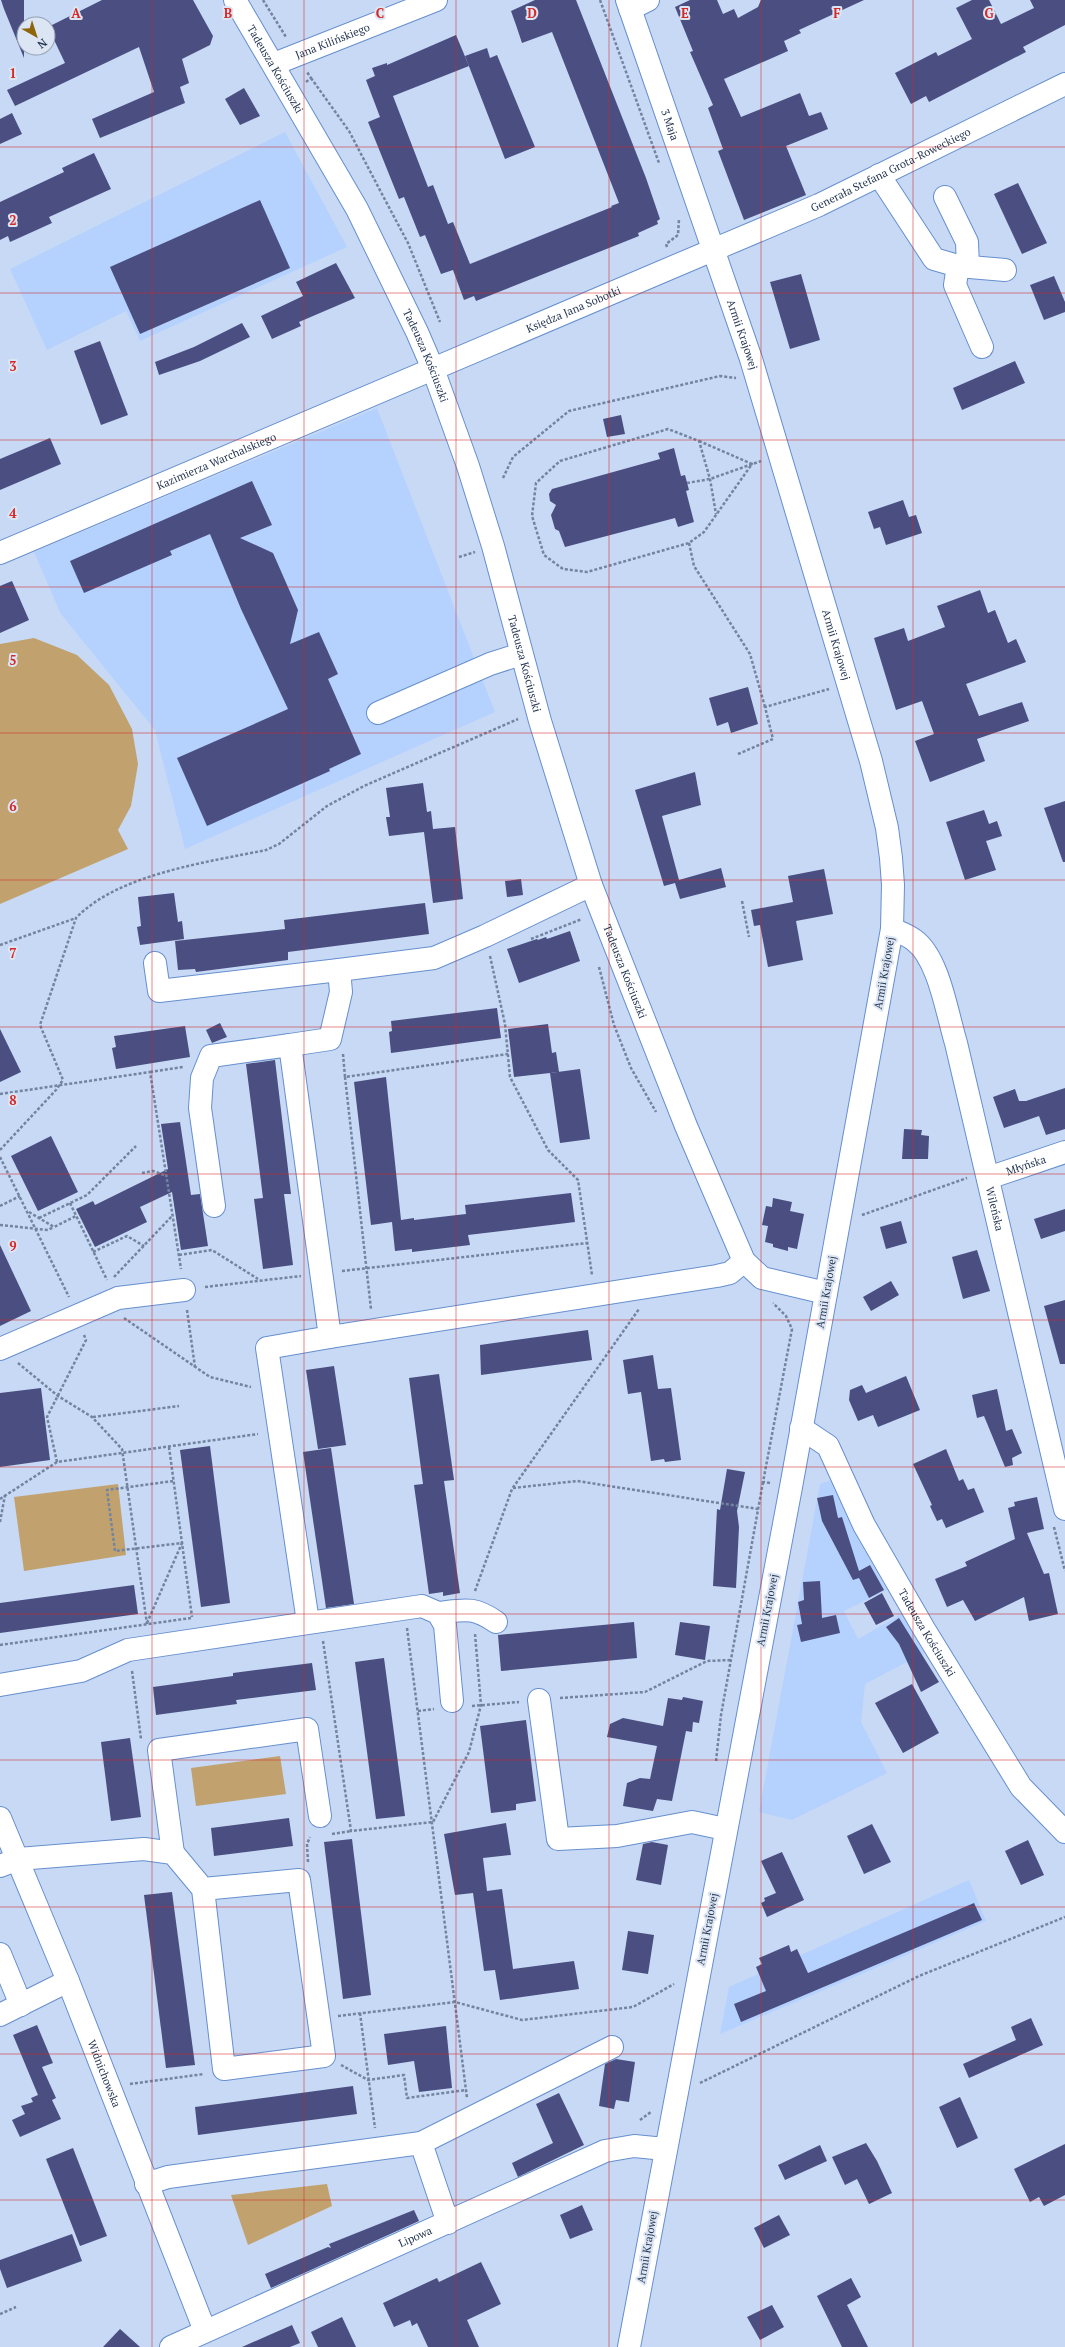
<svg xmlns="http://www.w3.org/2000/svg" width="1065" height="2347" font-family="'PT Serif',serif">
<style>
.built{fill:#b5d2fe}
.green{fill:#c1a26f}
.building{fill:#4a4e81}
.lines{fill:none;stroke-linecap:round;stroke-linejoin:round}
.minor-casing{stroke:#668fce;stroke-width:24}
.major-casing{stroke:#668fce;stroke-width:24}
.path{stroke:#72849f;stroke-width:2.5;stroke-dasharray:3 2;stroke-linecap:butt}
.minor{stroke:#fff;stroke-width:22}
.major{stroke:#fff;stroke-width:22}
.grid{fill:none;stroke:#d62828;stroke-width:1;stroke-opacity:0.55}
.labels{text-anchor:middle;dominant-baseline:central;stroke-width:4;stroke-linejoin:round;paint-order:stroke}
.street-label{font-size:11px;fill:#273853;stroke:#dce5f3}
.grid-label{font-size:13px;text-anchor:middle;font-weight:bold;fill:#d62828;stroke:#dce5f3;stroke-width:4;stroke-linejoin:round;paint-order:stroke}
</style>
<rect width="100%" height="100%" fill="#c7d9f4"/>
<!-- built -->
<g class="built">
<path d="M285 132 347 247 140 341 126 311 47 350 10 269Z"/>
<path d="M377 408 495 712 185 849 155 730 61 614 34 552Z"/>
<path d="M832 1480 858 1539 887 1590 844 1611 858 1639 902 1614 924 1653 865 1684 861 1722 887 1773 792 1820 759 1812 820 1484Z"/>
<path d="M969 1880 986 1921 720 2034 729 1987Z"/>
</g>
<!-- green -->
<g class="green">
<path d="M34 638 77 655 109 685 132 729 138 764 131 806 118 830 128 849 0 904V644Z"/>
<path d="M118 1484 126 1555 24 1571 14 1497Z"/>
<path d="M280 1756 286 1794 196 1806 191 1768Z"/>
<path d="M327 2184 332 2206 248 2245 231 2195Z"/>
</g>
<!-- building -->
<g class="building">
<path d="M1 0H24V58L4 9Z"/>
<path d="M102 0H193L213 36 210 45 182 59 189 83 180 87 185 103 100 138 92 119 154 92 139 47 15 106 7 90 65 63 48 27Z"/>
<path d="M535 0H576L646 178 660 219 657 221 658 224 638 233 639 236 476 301 474 296 464 300 453 270 441 274 425 235 420 237 404 197 399 199 368 122 380 117 366 80 375 76 372 68 387 63V65L456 35 469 66 393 96 428 187 433 185 448 224 453 222 470 264 612 207 611 206 619 203 552 32 522 43 516 25 511 11Z"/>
<path d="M690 0H717L723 14 734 9 738 18 758 7 761 0H864L799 30 801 33 784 41 788 51 724 79 741 117 800 93 809 116 821 112 828 129 786 146 806 195 744 220 718 151 723 149 708 108 713 105 690 52 693 51 675 7Z"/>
<path d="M972 0H989L1001 24 1034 8 1030 0H1065V25L1023 47 1026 52 929 102 926 96 911 104 895 73 936 52 938 56 972 39 956 8Z"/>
<path d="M487 48 490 58 497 55 535 147 505 159 465 56Z"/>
<path d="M244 88 260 116 240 125 225 99Z"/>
<path d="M12 113 22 134 0 144V119Z"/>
<path d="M94 153 111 189 49 217 52 223 41 228 10 242 8 236 0 240V202L64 172 62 168Z"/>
<path d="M1018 183 1047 243 1022 254 994 194Z"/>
<path d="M260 200 290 268 140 334 110 267Z"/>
<path d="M336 263 355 298 299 322 301 326 272 339 261 316 303 296 296 282Z"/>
<path d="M801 274 820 340 790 349 770 282Z"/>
<path d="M1054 276 1065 302V312L1044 320 1030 285Z"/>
<path d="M242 323 250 337 200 361 159 375 155 362 194 347Z"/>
<path d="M100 341 128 415 101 425 74 351Z"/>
<path d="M1015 361 1025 383 962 410 953 388Z"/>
<path d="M621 415 625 434 607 437 603 419Z"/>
<path d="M50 438 61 464 0 490V459Z"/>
<path d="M674 448 681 476 685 475 689 490 686 491 694 522 678 527 675 518 565 547 559 531 555 529 551 515 556 505 550 501 549 494 552 489 660 459 658 453Z"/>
<path d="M252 481 272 525 240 538 273 553 298 610 290 644 319 632 338 674 328 679 361 754 329 769 330 771 207 826 177 758 288 709 241 609 210 534 170 551 172 555 84 593 70 561Z"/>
<path d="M903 500 909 517 916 515 922 533 886 545 880 527 874 529 868 512Z"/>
<path d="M12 581 29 620 0 633V586Z"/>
<path d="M980 590 988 613 995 610 1008 643 1016 639 1026 662 966 684 979 716 1022 702 1029 721 977 739 985 761 930 782 915 741 934 734 922 701 896 710 874 638 904 628 908 641 945 627 937 606Z"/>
<path d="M748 687 758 724 731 733 728 722 717 726 709 698Z"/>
<path d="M695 772 701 805 662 816 679 880 721 868 726 887 680 899 675 883 664 886 635 790Z"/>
<path d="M423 783 427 812 431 811 433 829 455 827 463 899 433 903 424 832 389 836 386 817H390L386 788Z"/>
<path d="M1065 801V862H1063L1044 808Z"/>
<path d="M984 810 989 824 997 821 1002 836 986 841 996 870 965 880 946 822Z"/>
<path d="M824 869 833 914 796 921 803 960 768 967 760 925 754 926 751 910 793 902 788 876Z"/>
<path d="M521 879 523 895 507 897 505 881Z"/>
<path d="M174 893 178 922 182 921 184 939 140 945 137 927 141 926 138 897Z"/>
<path d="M425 903 429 934 288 952V960L196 972 195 969 178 970 175 941 285 929 284 920Z"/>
<path d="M570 931 580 961 519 983 507 949 537 939 538 940 546 937 547 939Z"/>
<path d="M497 1008 501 1038 391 1053 389 1032 392 1031 391 1021Z"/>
<path d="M220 1023 227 1037 212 1043 206 1030Z"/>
<path d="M548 1024 552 1053 556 1052 559 1072 514 1077 508 1029Z"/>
<path d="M185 1026 190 1057 116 1069 112 1048 116 1047 114 1036Z"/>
<path d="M0 1029 21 1072 0 1082Z"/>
<path d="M275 1060 291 1194H284L293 1265 263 1269 254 1199 263 1198 246 1064Z"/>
<path d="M580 1069 590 1139 560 1143 550 1073Z"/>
<path d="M386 1077 401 1220 414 1218V1220L466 1214 465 1205 571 1193 575 1222 468 1235 470 1245 412 1252V1249L395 1251 392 1222 371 1225 354 1082Z"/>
<path d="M1065 1088V1129L1046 1135 1039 1116 1004 1128 993 1097 1015 1089 1019 1101H1026Z"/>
<path d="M180 1122 191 1195 200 1194 208 1246 181 1250 172 1192 140 1207 147 1222 95 1247 76 1209 93 1201 95 1205 168 1169 161 1124Z"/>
<path d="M904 1129 922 1130 921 1135 929 1136 928 1159H902Z"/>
<path d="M51 1136 78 1192 38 1211 11 1156Z"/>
<path d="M773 1198 792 1202 790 1211 804 1214 797 1249 788 1247V1251L773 1247V1244L765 1242 768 1226 762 1225 766 1206 772 1207Z"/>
<path d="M1065 1209V1231L1041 1239 1034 1219Z"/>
<path d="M901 1221 907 1243 886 1249 880 1227Z"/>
<path d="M0 1245 31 1311 0 1326Z"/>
<path d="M977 1250 990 1291 963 1299 952 1257Z"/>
<path d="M891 1281 899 1295 871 1311 863 1297Z"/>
<path d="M1065 1300V1364H1060L1044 1306Z"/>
<path d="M588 1330 592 1360 481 1375 480 1345Z"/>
<path d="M653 1355 658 1389 671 1388 681 1460 665 1462 664 1459 651 1461 641 1392 628 1394 623 1360Z"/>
<path d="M334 1366 346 1445 318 1449 306 1370Z"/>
<path d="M439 1374 454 1480 444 1481 460 1593 443 1596V1592L429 1594 414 1485 423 1484 409 1378Z"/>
<path d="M906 1376 920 1410 878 1427 873 1415 858 1421 849 1400 850 1390 862 1385 866 1393Z"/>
<path d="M41 1388 50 1460 0 1467V1393Z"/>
<path d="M997 1389 1006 1431 1012 1429 1022 1453 1012 1458 1013 1465 1005 1467 984 1416 977 1418 972 1395Z"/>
<path d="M210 1446 230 1603 201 1607 180 1450Z"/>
<path d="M331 1448 354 1604 326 1608 303 1452Z"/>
<path d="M946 1449 959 1481 963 1479 968 1490 974 1488 984 1512 946 1528 942 1519 937 1521 930 1506 932 1505 913 1464Z"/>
<path d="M727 1469 745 1472 737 1511 739 1527 736 1588 713 1586 717 1509 720 1510Z"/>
<path d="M833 1495 838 1518 842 1517 859 1571 870 1565 884 1590 869 1598 859 1578 853 1580 822 1521 817 1498Z"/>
<path d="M1037 1497 1044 1529 1027 1533 1044 1574 1049 1573 1058 1614 1029 1621 1024 1597 975 1621 963 1600 947 1607 935 1579 967 1566 965 1562 1015 1539 1008 1508 1015 1506 1014 1502Z"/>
<path d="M820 1581 822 1618 836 1615 840 1633 801 1642 797 1625 802 1624 798 1602 804 1600 803 1582Z"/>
<path d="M134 1585 138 1614 0 1633V1603Z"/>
<path d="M882 1593 894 1616 876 1625 864 1603Z"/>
<path d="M899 1618 939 1682 921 1692 899 1644 886 1627Z"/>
<path d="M634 1622 637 1658 501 1671 498 1635Z"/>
<path d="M680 1622 710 1626 705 1660 675 1655Z"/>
<path d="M384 1658 405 1816 376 1819 355 1662Z"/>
<path d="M312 1663 316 1690 236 1700 237 1704 156 1715 153 1687 233 1676V1673Z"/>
<path d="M912 1684 939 1733 903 1753 875 1703Z"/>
<path d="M683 1697 703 1701 699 1723 693 1722 692 1732 686 1731 672 1801 657 1799 653 1811 623 1806 627 1783 640 1778 650 1779 657 1746 607 1737 610 1724 623 1718 663 1726 668 1698 682 1700Z"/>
<path d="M526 1720 536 1801 516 1804V1810L491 1813 480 1726Z"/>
<path d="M130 1738 141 1817 111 1821 101 1742Z"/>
<path d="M289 1818 293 1846 214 1856 211 1828Z"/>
<path d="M506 1823 511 1855 483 1858 487 1891 502 1889 513 1969 574 1961 579 1989 500 2000 495 1970 484 1971 473 1893 455 1895 444 1834Z"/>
<path d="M872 1824 891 1862 864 1874 847 1836Z"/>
<path d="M352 1839 371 1995 343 1999 324 1842Z"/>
<path d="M1028 1840 1044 1875 1021 1885 1005 1851Z"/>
<path d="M652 1842 668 1845 661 1885 636 1880 643 1844Z"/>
<path d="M782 1852 804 1900 767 1917 761 1903 765 1901 764 1898 776 1893 761 1861Z"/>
<path d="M172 1892 195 2065 166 2068 144 1895Z"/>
<path d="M974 1903 982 1920 741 2022 734 2004 766 1991 756 1967 762 1964 759 1958 789 1945 791 1952 797 1949 808 1973Z"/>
<path d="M628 1931 654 1935 648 1974 622 1970Z"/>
<path d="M1031 2018 1043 2045 969 2078 963 2064 1016 2040 1011 2027Z"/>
<path d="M37 2025 53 2063 42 2067 56 2098 52 2100 61 2119 20 2137 12 2120 25 2114 21 2106 33 2102 31 2098 38 2095 13 2035Z"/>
<path d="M446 2026 452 2088 419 2092 414 2061 388 2065 384 2034Z"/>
<path d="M616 2059 635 2062 629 2102 616 2100 614 2109 599 2106 605 2064Z"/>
<path d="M353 2086 357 2114 198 2135 195 2107Z"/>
<path d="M559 2093 584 2145 518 2177 512 2163 553 2143 536 2104Z"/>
<path d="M960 2097 978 2138 957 2148 939 2107Z"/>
<path d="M866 2143 877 2161 892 2193 869 2204 857 2179 845 2185 832 2157Z"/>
<path d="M1065 2144V2195L1044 2206 1039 2197 1030 2202 1014 2169Z"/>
<path d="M820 2145 827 2161 785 2180 778 2165Z"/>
<path d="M73 2148 107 2236 80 2246 46 2159Z"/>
<path d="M582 2205 593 2230 570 2239 560 2215Z"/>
<path d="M414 2210 419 2221 271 2288 265 2274 328 2247 331 2248 329 2244Z"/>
<path d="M779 2215 790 2235 764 2248 754 2228Z"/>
<path d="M72 2234 82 2261 7 2288 0 2269V2260Z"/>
<path d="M481 2262 501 2304 467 2320 479 2347H428L417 2323 412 2326 410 2320 394 2327 383 2303 437 2278 439 2282Z"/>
<path d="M851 2278 861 2297 847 2305 868 2347H842L817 2296Z"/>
<path d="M772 2305 784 2327 760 2340 747 2317Z"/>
<path d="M342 2317 356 2347H318L311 2332Z"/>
<path d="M292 2325 300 2343 290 2347H242Z"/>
<path d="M120 2329 140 2347H103Z"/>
</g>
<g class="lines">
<!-- minor casing -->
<g class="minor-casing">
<g id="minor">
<path id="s1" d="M235 0 357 209 417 332 433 369 468 466 493 546 540 721 591 885 686 1126 744 1261 762 1278 826 1293"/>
<path d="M630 9 648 0"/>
<path id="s2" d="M274 64 436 0"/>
<path d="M879 175 934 259 958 266 1005 270"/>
<path d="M945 197 967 242 968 267"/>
<path d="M958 266 955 285 982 347"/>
<path id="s3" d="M0 553 713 250"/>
<path d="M378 713 490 664 521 654"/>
<path id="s4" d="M892 929C899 932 908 935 914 940 939 958 947 1014 956 1043L1065 1509"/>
<path d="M155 963 159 991 339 970"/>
<path id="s5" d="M988 1178 1065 1152"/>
<path d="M214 1206 200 1108 202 1078 211 1056 290 1045"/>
<path d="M330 1337 717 1276 730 1273 744 1261"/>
<path d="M0 1349 118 1298 184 1290"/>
<path id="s6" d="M801 1428 828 1446 864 1525 924 1629 1021 1787 1065 1832"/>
<path d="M438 1613C464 1610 473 1606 496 1622"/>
<path d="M308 1622 267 1348 330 1337 290 1045 330 1039 341 992 339 970 434 958 485 936 591 885"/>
<path d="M0 1685 81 1671 128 1650 422 1606 438 1613 445 1625 452 1701"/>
<path d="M539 1700 558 1839 617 1836 692 1822 725 1829"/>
<path id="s7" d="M0 1818 68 1981 205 2331"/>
<path d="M173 1853 159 1750 307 1729 320 1816"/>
<path d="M0 1866 18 1859 144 1849 173 1853 203 1889 224 2069 324 2056 299 1880 203 1889"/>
<path d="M0 1954 21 2005"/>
<path d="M0 2015 68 1981"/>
<path d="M421 2143 448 2223"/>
<path d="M146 2184 168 2177 421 2143 612 2047"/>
<path id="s8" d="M171 2347 605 2151 634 2146 665 2149"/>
</g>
</g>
<!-- major casing -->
<g class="major-casing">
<g id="major">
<path id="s9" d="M627 0 751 359 871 761 887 828 891 858 893 885 892 929 791 1487 629 2347"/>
<path id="s10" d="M713 250 819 205 1065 84"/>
</g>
</g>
<!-- path -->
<g class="path">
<path d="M263 0 286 37"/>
<path d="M600 0 659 163"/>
<path d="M311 78 349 131 383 196 408 243 440 322"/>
<path d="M306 82 311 78 307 72"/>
<path d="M667 247 666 244 678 235 679 219"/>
<path d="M699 441 752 464 704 532 689 543 587 572 563 569 544 555 532 516 536 483 560 461 668 429 699 441 710 479 716 514"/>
<path d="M503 478 513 457 569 411 720 376 736 378"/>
<path d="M687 483 710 479 761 461"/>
<path d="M689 543 694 566 750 654 765 707"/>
<path d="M459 557 475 552"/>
<path d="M738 754 773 739 765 707 829 689"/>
<path d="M742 901 749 937"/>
<path d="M531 939 582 919"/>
<path d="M0 945 76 918"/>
<path d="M490 956 505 1024 510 1077 548 1150 578 1180 592 1275"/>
<path d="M599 967 614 1025 631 1068 656 1112"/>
<path d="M343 1054 345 1077 508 1054"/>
<path d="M150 1072 183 1067"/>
<path d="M345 1077 371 1309"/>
<path d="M0 1094 150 1072 181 1269"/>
<path d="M0 1150 56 1090 63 1080 40 1025 76 918C118 874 208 862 266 850L279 844 327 806 364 786 518 719"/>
<path d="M0 1157 69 1297"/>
<path d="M142 1173 153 1171 167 1176"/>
<path d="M70 1203 107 1280"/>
<path d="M0 1206 20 1196"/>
<path d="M29 1212 54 1227 76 1216"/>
<path d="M862 1215 967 1178"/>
<path d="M39 1218 87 1195 136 1146"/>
<path d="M0 1225 48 1230 54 1227"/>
<path d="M93 1252 127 1236 144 1246"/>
<path d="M179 1255 212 1250 258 1279"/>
<path d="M342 1271 587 1243"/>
<path d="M114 1277 173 1215"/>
<path d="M205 1287 301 1276"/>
<path d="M187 1310 195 1367"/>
<path d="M124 1318 210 1377 251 1387"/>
<path d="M18 1363 58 1396 92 1417 122 1449 147 1624"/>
<path d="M93 1417 179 1406"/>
<path d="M169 1447 192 1617"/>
<path d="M57 1462 47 1417 86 1340 84 1335"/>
<path d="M770 1483 763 1482 792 1329 786 1316 773 1303"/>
<path d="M513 1488 577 1481 758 1509"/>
<path d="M0 1499 57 1462 258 1434"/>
<path d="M0 1522 5 1495"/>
<path d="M1054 1527 1065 1571"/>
<path d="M475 1591 512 1489 639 1309"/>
<path d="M147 1623 182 1543 115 1551 107 1490 173 1481"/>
<path d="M407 1628 467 2098"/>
<path d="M323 1641 351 1831 433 1822 469 1752 481 1705 475 1634"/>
<path d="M0 1645 191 1618"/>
<path d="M132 1671 141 1739"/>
<path d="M560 1698 645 1692 707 1661 731 1660"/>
<path d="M472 1706 519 1702"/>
<path d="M418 1711 434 1709"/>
<path d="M716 1761 721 1715 763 1482"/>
<path d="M332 1834 351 1831"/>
<path d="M308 1862 307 1844 310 1837"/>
<path d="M360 2013 375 2128"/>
<path d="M338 2016 455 2002 522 2020 633 2007 674 1984"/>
<path d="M341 2065 368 2080 404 2075 407 2098 466 2090"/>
<path d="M700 2083 919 1976 1065 1917"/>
<path d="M130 2084 204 2074"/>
<path d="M640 2120 651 2112"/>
<path d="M0 2314 16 2307"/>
</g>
<!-- minor -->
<use href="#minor" class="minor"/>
<!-- major -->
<use href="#major" class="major"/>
</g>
<!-- grid -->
<path class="grid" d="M152 0V2347M304 0V2347M456 0V2347M609 0V2347M761 0V2347M913 0V2347M0 147H1065M0 293H1065M0 440H1065M0 587H1065M0 733H1065M0 880H1065M0 1027H1065M0 1174H1065M0 1320H1065M0 1467H1065M0 1614H1065M0 1760H1065M0 1907H1065M0 2054H1065M0 2200H1065"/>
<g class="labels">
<!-- street labels -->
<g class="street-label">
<text stroke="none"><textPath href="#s2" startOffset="63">Jana Kilińskiego</textPath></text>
<text stroke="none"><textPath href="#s1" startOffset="80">Tadeusza Kościuszki</textPath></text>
<text stroke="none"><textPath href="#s9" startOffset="132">3 Maja</textPath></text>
<text stroke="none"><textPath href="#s10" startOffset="195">Generała Stefana Grota-Roweckiego</textPath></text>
<text stroke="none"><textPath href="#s3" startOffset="623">Księdza Jana Sobotki</textPath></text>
<text stroke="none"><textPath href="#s9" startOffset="354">Armii Krajowej</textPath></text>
<text stroke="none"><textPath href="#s1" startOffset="404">Tadeusza Kościuszki</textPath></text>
<text stroke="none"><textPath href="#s3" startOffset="235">Kazimierza Warchalskiego</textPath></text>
<text stroke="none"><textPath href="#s9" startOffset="678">Armii Krajowej</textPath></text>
<text stroke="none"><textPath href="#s1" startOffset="728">Tadeusza Kościuszki</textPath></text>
<text stroke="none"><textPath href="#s1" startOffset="1052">Tadeusza Kościuszki</textPath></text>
<text transform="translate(884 973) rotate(-80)">Armii Krajowej</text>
<text stroke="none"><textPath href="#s5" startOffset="40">Młyńska</textPath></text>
<text stroke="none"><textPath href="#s4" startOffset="308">Wileńska</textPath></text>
<text transform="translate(826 1292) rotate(-80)">Armii Krajowej</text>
<text transform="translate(767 1610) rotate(-79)">Armii Krajowej</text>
<text stroke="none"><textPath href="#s6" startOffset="244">Tadeusza Kościuszki</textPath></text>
<text transform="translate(707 1929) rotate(-79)">Armii Krajowej</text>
<text stroke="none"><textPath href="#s7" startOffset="276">Widnichowska</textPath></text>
<text stroke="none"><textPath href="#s8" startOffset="268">Lipowa</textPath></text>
<text transform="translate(647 2247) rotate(-80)">Armii Krajowej</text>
</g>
</g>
<g class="grid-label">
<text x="76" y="18">A</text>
<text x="228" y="18">B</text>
<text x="380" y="18">C</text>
<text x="532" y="18">D</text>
<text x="685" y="18">E</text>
<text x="837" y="18">F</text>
<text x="989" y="18">G</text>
<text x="13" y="78">1</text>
<text x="13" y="225">2</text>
<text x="13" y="371">3</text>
<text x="13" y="518">4</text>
<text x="13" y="665">5</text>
<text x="13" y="811">6</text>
<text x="13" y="958">7</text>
<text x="13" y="1105">8</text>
<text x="13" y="1251">9</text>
</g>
<!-- north arrow -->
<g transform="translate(36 36) rotate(141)"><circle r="19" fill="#dce5f3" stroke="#94a0b3"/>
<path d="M0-3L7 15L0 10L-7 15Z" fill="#8f650b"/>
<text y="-6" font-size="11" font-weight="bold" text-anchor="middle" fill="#273853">N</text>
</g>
</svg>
